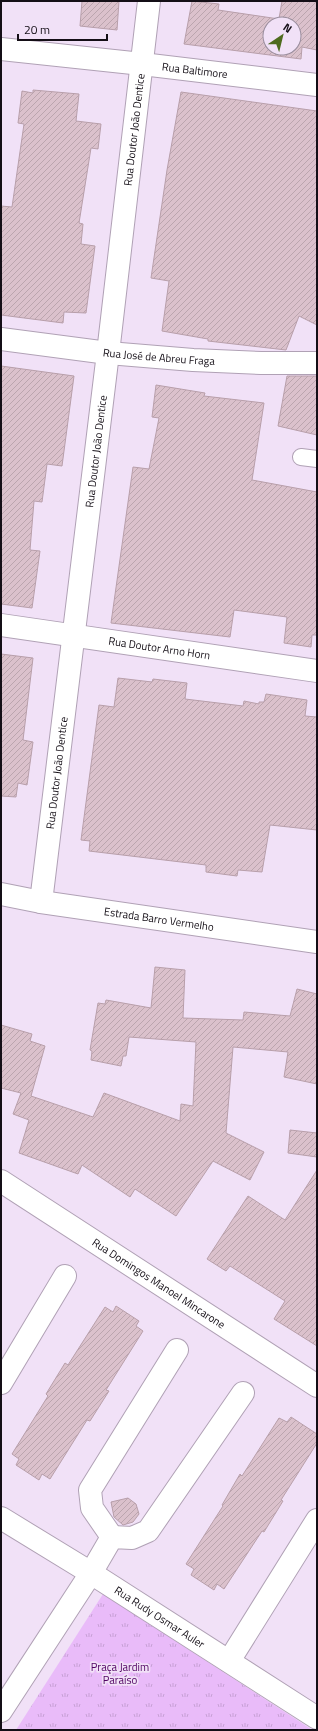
<svg xmlns="http://www.w3.org/2000/svg" width="318" height="1731" font-family="'Titillium Web',sans-serif">
<style>
.park{fill:url(#park-tufts)}
.building{fill:url(#building-hatch);stroke:#b89faa;fill-rule:evenodd}
.lines{fill:none;stroke-linecap:round;stroke-linejoin:round}
.service-casing{stroke:#b0a1b5;stroke-width:18}
.minor-casing{stroke:#b0a1b5;stroke-width:24}
.tertiary-casing{stroke:#b0a1b5;stroke-width:24}
.service{stroke:#fff;stroke-width:16}
.minor{stroke:#fff;stroke-width:22}
.tertiary{stroke:#fff;stroke-width:22}
.labels{text-anchor:middle;dominant-baseline:central;stroke-width:3.5;stroke-linejoin:round;paint-order:stroke}
.street-label{font-size:11px;fill:#140e16;stroke:#f1e1f7}
.park-label{font-size:11px;fill:#4e0061;stroke:#f1e1f7}
</style>
<defs>
<pattern id="park-tufts" width="24" height="20" patternUnits="userSpaceOnUse"><rect width="24" height="20" fill="#e9bbf9"/><path d="M3 7l-1-3M5 7V3M7 7l1-3M15 17l-1-3M17 17v-4M19 17l1-3" fill="none" stroke="#c7a0d5"/></pattern>
<pattern id="building-hatch" width="6" height="6" patternUnits="userSpaceOnUse"><rect width="6" height="6" fill="#dbc1cc"/><path d="M-1 1l2-2M0 6l6-6M5 7l2-2" fill="none" stroke="#bba5ae"/></pattern>
</defs>
<rect width="100%" height="100%" fill="#f1e1f7"/>
<!-- park -->
<path class="park" d="M103 1594 311 1729 16 1730Z"/>
<!-- building -->
<g class="building">
<path d="M82 1H119L117 30 80 26Z"/>
<path d="M192 1 219 4 218 10 279 19 282 1H317V50L302 47 301 59 184 44ZM270 24H294V48H270Z"/>
<path d="M33 90 79 94 76 121 101 124 98 149 91 148 79 223 83 224 81 244 95 246 86 313 64 312 63 323 1 315V206L12 207 24 124 18 123 22 91 33 93Z"/>
<path d="M181 92 317 111V325L299 316 286 350 208 341V339L162 331 169 281 151 278 167 170Z"/>
<path d="M1 366 74 376 62 466 47 464 42 502 34 501 30 550 40 551 32 608 1 604Z"/>
<path d="M287 376H317V435L278 426Z"/>
<path d="M156 385 205 393 204 396 264 403 252 480 317 492V635H312L311 647 284 643 287 617 234 610 230 637 111 623 133 467 149 469 159 418 152 417Z"/>
<path d="M1 654 33 658 23 740 33 742 27 785 18 783 16 797 1 796Z"/>
<path d="M118 678 152 682 153 679 187 683 185 699 243 706 244 701 259 704V702H264L266 694 307 700 305 716 317 717V830L270 825 262 872 238 870 237 876 206 872V865L89 851 90 841 81 840 99 705 114 707Z"/>
<path d="M155 967 185 970 183 1018 243 1020 244 1012 290 1016 297 989 317 994V1084L284 1077 288 1052 233 1047 226 1133 264 1152 250 1180 213 1161 176 1216 135 1189 130 1197 82 1165 78 1174 19 1153 29 1120 13 1114 21 1093 1 1088V1025L32 1034 30 1041 45 1046 31 1096 93 1117 104 1093 180 1121 181 1104 193 1106 196 1042 129 1037 126 1056H123L121 1066 91 1060 92 1051 90 1050 98 1003 105 1004 106 1000 151 1008Z"/>
<path d="M290 1130 317 1133V1157L288 1153Z"/>
<path d="M317 1170V1346L274 1319 285 1301 230 1266 226 1271 207 1259 248 1196 285 1220Z"/>
<path d="M116 1306 139 1321 136 1326 143 1331 106 1390 109 1391 90 1421 87 1420 50 1479 42 1474 39 1480 16 1465 19 1459 12 1454 48 1396 46 1394 65 1363 68 1365 105 1307 113 1312Z"/>
<path d="M291 1417 317 1434V1443L281 1500 283 1501 264 1532 262 1531 224 1589 217 1584 214 1590 191 1575 194 1569 186 1564 223 1506 222 1505 240 1474 242 1476 279 1418 287 1422Z"/>
<path d="M128 1498 136 1504 139 1514 133 1522 123 1525 114 1517 111 1502Z"/>
</g>
<g class="lines">
<!-- service casing -->
<g class="service-casing">
<path id="service" d="M301 457 317 459"/>
</g>
<!-- minor casing -->
<g class="minor-casing">
<g id="minor">
<path id="s1" d="M1 49 142 64 317 85"/>
<path id="s2" d="M1 339 108 353 193 360 261 363H317"/>
<path id="s3" d="M1 625 317 671"/>
<path id="s4" d="M1 1181 317 1386"/>
<path d="M1 1383 65 1276"/>
<path id="s5" d="M1 1518 91 1573 317 1718"/>
<path d="M112 1537 92 1508 90 1490 177 1350"/>
<path d="M229 1661 317 1520"/>
<path d="M1 1711 91 1573 112 1537 132 1538 148 1531 243 1393"/>
</g>
</g>
<!-- tertiary casing -->
<g class="tertiary-casing">
<g id="tertiary">
<path id="s6" d="M1 894 41 902 317 942"/>
<path id="s7" d="M41 902 108 353 149 1"/>
</g>
</g>
<!-- service -->
<use href="#service" class="service"/>
<!-- minor -->
<use href="#minor" class="minor"/>
<!-- tertiary -->
<use href="#tertiary" class="tertiary"/>
</g>
<g class="labels">
<!-- street labels -->
<g class="street-label">
<text stroke="none"><textPath href="#s1" startOffset="195">Rua Baltimore</textPath></text>
<text stroke="none"><textPath href="#s7" startOffset="778">Rua Doutor João Dentice</textPath></text>
<text stroke="none"><textPath href="#s2" startOffset="159">Rua José de Abreu Fraga</textPath></text>
<text stroke="none"><textPath href="#s7" startOffset="454">Rua Doutor João Dentice</textPath></text>
<text stroke="none"><textPath href="#s3" startOffset="160">Rua Doutor Arno Horn</textPath></text>
<text stroke="none"><textPath href="#s7" startOffset="130">Rua Doutor João Dentice</textPath></text>
<text stroke="none"><textPath href="#s6" startOffset="160">Estrada Barro Vermelho</textPath></text>
<text stroke="none"><textPath href="#s4" startOffset="188">Rua Domingos Manoel Mincarone</textPath></text>
<text stroke="none"><textPath href="#s5" startOffset="187">Rua Rudy Osmar Auler</textPath></text>
</g>
<!-- park labels -->
<g class="park-label">
<text x="120" y="1667">Praça Jardim<tspan x="120" dy="13">Paraíso</tspan></text>
</g>
</g>
<!-- border -->
<rect width="318" height="1731" fill="none" stroke="#140e16" stroke-width="4"/>
<!-- north arrow -->
<g transform="translate(282 36) rotate(35)"><circle r="19" fill="#f1e1f7" stroke="#998d9d"/>
<path d="M0-3L7 15L0 10L-7 15Z" fill="#4e6b1e"/>
<text y="-6" font-size="11" font-weight="bold" text-anchor="middle" fill="#140e16">N</text>
</g>
<!-- scale -->
<path d="M18 34v6h89v-6" fill="none" stroke="#140e16" stroke-width="2"/>
<text x="24" y="34" font-size="12" fill="#140e16" stroke="#f1e1f7" stroke-width="3" paint-order="stroke">20 m</text>
</svg>
